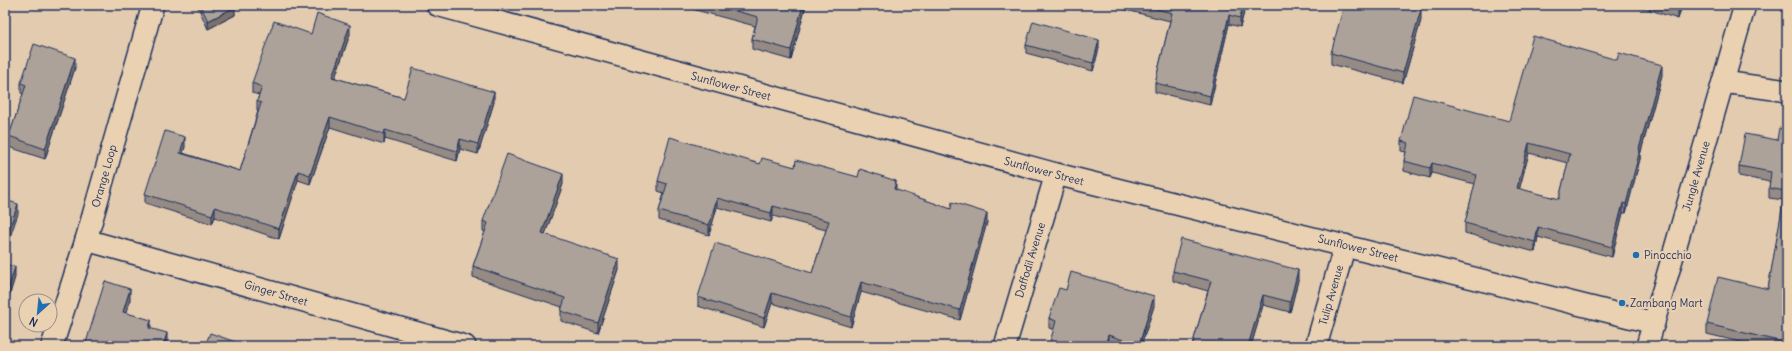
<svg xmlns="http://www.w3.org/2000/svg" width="1792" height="351" font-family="Delius,sans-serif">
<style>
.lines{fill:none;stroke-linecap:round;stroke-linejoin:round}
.street-casing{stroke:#1b2f5e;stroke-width:24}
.street{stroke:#ead1b2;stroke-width:21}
.wall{fill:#958b84;stroke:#1b2f5e;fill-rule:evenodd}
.shaded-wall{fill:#79716b;stroke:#1b2f5e}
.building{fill:#ada299;stroke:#1b2f5e;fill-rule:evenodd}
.poi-dot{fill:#1f6fb2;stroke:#ead1b2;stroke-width:1.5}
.labels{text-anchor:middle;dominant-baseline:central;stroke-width:4;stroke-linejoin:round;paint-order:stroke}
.street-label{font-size:11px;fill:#1b2f5e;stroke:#ead1b2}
.poi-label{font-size:11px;fill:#1b2f5e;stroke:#ead1b2;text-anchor:start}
</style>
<rect width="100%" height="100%" fill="#e2cbaf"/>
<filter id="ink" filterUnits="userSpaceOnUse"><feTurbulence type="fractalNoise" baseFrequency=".025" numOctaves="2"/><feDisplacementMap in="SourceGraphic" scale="8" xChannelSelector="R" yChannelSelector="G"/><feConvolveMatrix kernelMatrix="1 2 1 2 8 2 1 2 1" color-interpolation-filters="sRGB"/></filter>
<g filter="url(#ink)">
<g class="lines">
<!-- street casing -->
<g class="street-casing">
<g id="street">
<path d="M437 5 1056 174 1654 323"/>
<path d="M1723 82 1787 91"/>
<path d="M86 240 465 346"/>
<path d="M52 346 86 240 153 5"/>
<path d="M1005 346 1056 174"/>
<path d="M1316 346 1345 245"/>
<path d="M1647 346 1745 5"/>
</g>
</g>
<!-- street -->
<use href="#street" class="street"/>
</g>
<!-- wall -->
<g class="wall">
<path d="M197 5H234L235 15 208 29Z"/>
<path d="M677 5H806L791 60 752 49V39L755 26Z"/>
<path d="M1110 5H1246L1240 27 1229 24 1210 105 1155 92V83L1170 21 1110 6Z"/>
<path d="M1635 5H1682L1678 19Z"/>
<path d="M1421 20 1403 83 1331 64V53Z"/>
<path d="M311 34H350L335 78 404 98 494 102 478 154 460 149 457 161 385 139 384 144 330 127 310 184 298 180 279 239 215 217 212 224 145 203V194L185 147 183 153 240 171 258 111H257V101L259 95 252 93V83Z"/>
<path d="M1026 45 1099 48 1093 71 1026 53Z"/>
<path d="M75 68 45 159 9 147V136L23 94 21 93V83Z"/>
<path d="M1662 75 1640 155V159L1626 213H1623L1612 257 1538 237 1535 252 1465 233V223L1475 184 1432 173 1430 178 1404 171V161L1406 152 1401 151V141L1509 121ZM1529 153 1568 163 1559 199 1519 189Z"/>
<path d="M1787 130V346H1757L1707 334V324L1768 289 1784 200 1769 198V188L1770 182 1739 176V166L1777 140Z"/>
<path d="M760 164 795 167 896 190 987 222 960 320 861 292 851 327 772 303 764 327 698 306V297L812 273 826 230 773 216 771 222 717 207 709 235 659 220V211L664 193 658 191V181Z"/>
<path d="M563 184 545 234 619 270 598 333 561 321V311L562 307 473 277V266L485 232 483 231V221Z"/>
<path d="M5 264 15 277 6 306H5Z"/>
<path d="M1173 271 1298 280 1290 312 1263 305 1251 346H1192L1208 291 1173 281Z"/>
<path d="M1066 290 1154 306 1141 346H1112L1108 345V346H1050V342L1054 330 1049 328V318Z"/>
</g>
<!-- shaded-wall -->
<g class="shaded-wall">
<path d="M803 5H806L791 60V50Z"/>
<path d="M1243 5H1246L1240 27V18Z"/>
<path d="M1679 5H1682L1678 19V9Z"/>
<path d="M235 7V15L208 29V21Z"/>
<path d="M1421 9V20L1403 83V73Z"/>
<path d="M1229 15V24L1210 105V96Z"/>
<path d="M350 25V34L332 86V77Z"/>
<path d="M1099 40V48L1093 71V63Z"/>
<path d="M75 58V68L45 159V149Z"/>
<path d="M1662 65V75L1640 155V159L1626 213V204L1639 149Z"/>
<path d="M494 92V102L478 154V144Z"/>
<path d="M330 117V127L310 184V175Z"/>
<path d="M385 130V139L384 144V134Z"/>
<path d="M185 137V147L180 162V153Z"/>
<path d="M460 139V149L457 161V151Z"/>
<path d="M1529 143V153L1517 198V188Z"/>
<path d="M1432 163V173L1430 178V168Z"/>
<path d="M298 171V180L279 239V229Z"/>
<path d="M563 174V184L542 243V233Z"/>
<path d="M896 181V191L894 189Z"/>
<path d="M717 198V207L709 235V225Z"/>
<path d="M1623 203V213L1612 257V247Z"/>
<path d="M18 204V214L5 251V241Z"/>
<path d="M773 206V216L771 222V213Z"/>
<path d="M215 207V217L212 224V215Z"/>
<path d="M987 213V222L960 320V310Z"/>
<path d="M1538 227V237L1535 252V242Z"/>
<path d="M619 259V270L598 333V323Z"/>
<path d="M15 267V277L6 306V296Z"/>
<path d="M1298 270V280L1290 312V302Z"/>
<path d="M861 282V292L851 327V317Z"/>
<path d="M130 289V300L123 322V312Z"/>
<path d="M772 293V303L764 327V318Z"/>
<path d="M1263 295V305L1251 346H1248Z"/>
<path d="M1154 296V306L1141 346H1139Z"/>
<path d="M151 320V331L149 328Z"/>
<path d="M167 333V344L166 346H163Z"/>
<path d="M1108 335V346H1105Z"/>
</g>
<!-- building -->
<g class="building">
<path d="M200 5H234L235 7 208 21Z"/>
<path d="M713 5H803L791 50 752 39 758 17Z"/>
<path d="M1141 5H1243L1240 18 1229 15 1210 96 1155 83 1172 13Z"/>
<path d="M1344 5H1405L1421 9 1403 73 1331 53Z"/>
<path d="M1666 5H1679L1678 9Z"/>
<path d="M317 13 350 25 332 77 404 98 413 68 494 92 478 144 460 139 457 151 385 130 384 134 330 117 310 175 298 171 279 229 215 207 212 215 145 194 165 131 185 137 180 153 240 171 261 103 257 101 262 87 252 83 274 21 311 34Z"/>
<path d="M1033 21 1099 40 1093 63 1026 45Z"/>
<path d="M1533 36 1617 60 1619 53 1662 65 1639 149 1640 150 1626 204 1623 203 1612 247 1538 227 1535 242 1465 223 1477 175 1432 163 1430 168 1404 161 1408 143 1401 141 1413 95 1509 121ZM1529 143 1570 154 1559 199 1517 188Z"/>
<path d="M34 44 75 58 45 149 9 136 26 85 21 83Z"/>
<path d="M1779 128 1787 130V343L1707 324 1718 277 1768 289 1785 191 1769 188 1771 172 1739 166 1745 134 1777 140Z"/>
<path d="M670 137 760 164 762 158 795 167 796 160 858 177 860 169 896 181 894 189 951 209 952 202 987 213 960 310 861 282 851 317 772 293 764 318 698 297 715 243 812 273 829 221 773 206 771 213 717 198 709 225 659 211 667 184 658 181Z"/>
<path d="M507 154 563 174 542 233 619 259 598 323 561 311 565 298 473 266 488 223 483 221Z"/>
<path d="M5 200 18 204 5 241Z"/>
<path d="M1181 239 1298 270 1290 302 1263 295 1248 346H1192L1211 281 1173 271Z"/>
<path d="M5 264 15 267 6 296H5Z"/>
<path d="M1071 272 1154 296 1139 345 1108 335 1105 346H1064L1050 342 1056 321 1049 318 1059 288 1066 290Z"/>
<path d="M105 281 130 289 123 312 151 320 149 328 167 333 163 346H85Z"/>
<path d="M210 333 247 346H205Z"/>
<path d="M1356 343 1368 346H1355Z"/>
</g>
</g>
<!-- markers -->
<g class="poi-dot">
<circle cx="1636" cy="255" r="4"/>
<circle cx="1622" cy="303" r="4"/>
</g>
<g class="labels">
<!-- street labels -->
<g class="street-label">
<text transform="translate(731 86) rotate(15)">Sunflower Street</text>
<text transform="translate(1044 171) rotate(15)">Sunflower Street</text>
<text transform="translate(104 176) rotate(-74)">Orange Loop</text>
<text transform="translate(1696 176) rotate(-74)">Jungle Avenue</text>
<text transform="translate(1358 248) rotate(14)">Sunflower Street</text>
<text transform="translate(1030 260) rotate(-73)">Daffodil Avenue</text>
<text transform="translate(276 293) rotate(16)">Ginger Street</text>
<text transform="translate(1331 295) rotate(-74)">Tulip Avenue</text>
</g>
<!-- poi labels -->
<g class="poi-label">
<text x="1644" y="255">Pinocchio</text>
<text x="1630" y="303">Zambang Mart</text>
</g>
</g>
<!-- margin -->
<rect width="1792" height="351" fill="none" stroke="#ead1b2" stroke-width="20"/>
<rect x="10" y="10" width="1772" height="331" fill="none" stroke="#1b2f5e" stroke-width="1.5" filter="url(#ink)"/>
<!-- north arrow -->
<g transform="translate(38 313) rotate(207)"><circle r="19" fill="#ead1b2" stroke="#979090"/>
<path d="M0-3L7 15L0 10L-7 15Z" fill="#1f6fb2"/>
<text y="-6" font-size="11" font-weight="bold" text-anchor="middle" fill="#1b2f5e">N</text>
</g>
</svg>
